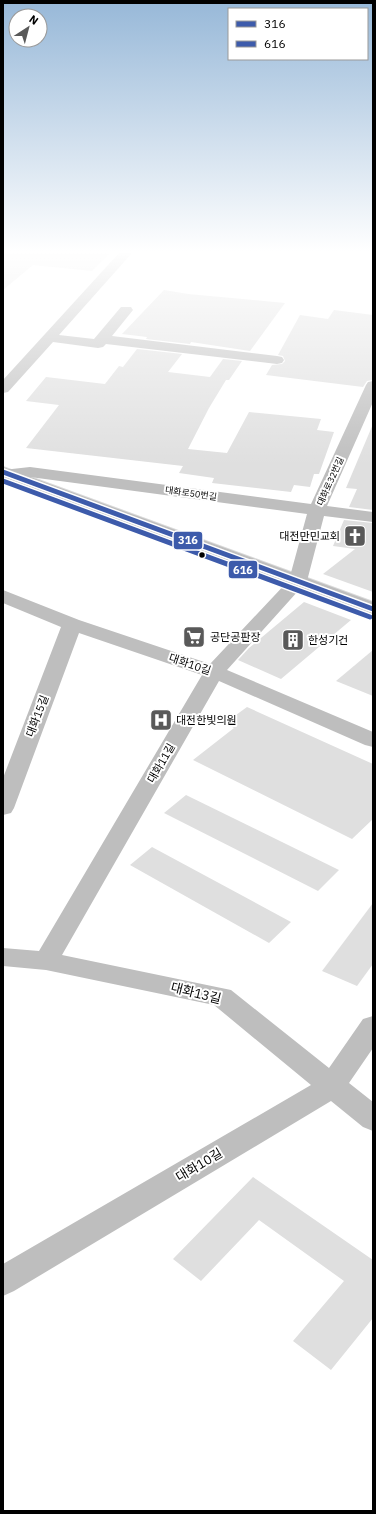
<svg xmlns="http://www.w3.org/2000/svg" width="376" height="1514" font-family="'IBM Plex Sans','Noto Sans KR',sans-serif">
<style>
.building{fill:#dfdfdf}
.lines{fill:none;stroke-linecap:round;stroke-linejoin:round}
.major-casing{stroke:#dbdbdb;stroke-width:2}
.minor{fill:#bebebe;fill-rule:evenodd}
.major{fill:#bebebe;fill-rule:evenodd}
.bus-1-casing{stroke:#fff;stroke-width:8}
.bus-2-casing{stroke:#fff;stroke-width:8}
.bus-1{stroke:#3d5bab;stroke-width:5}
.bus-2{stroke:#3d5bab;stroke-width:5}
.bus-dot{fill:#000;stroke:#fff;stroke-width:1.5}
.labels{text-anchor:middle;dominant-baseline:central;stroke-width:4;stroke-linejoin:round;paint-order:stroke}
.far-street-label{font-size:9px;fill:#000;stroke:#fff}
.poi-label{font-size:11px;fill:#000;stroke:#fff;text-anchor:start}
.street-label{font-size:11px;fill:#000;stroke:#fff}
.near-street-label{font-size:13px;fill:#000;stroke:#fff}
.line-badge{stroke:#fff;stroke-width:1.5}
.badge-label{font-size:11px;text-anchor:middle;font-weight:bold;fill:#fff}
</style>
<rect width="100%" height="100%" fill="#fff"/>
<!-- building -->
<g class="building">
<path d="M3 253H110L92 271 33 265 3 290Z"/>
<path d="M164 290 188 294 285 303 250 351 191 342 190 344 146 339 147 337 122 334Z"/>
<path d="M334 310 373 315V380L367 381 363 387 266 375 272 365 282 364 285 361 283 356 278 355 300 315 328 319Z"/>
<path d="M137 349 182 354 168 372 210 377 223 359 242 361 229 380H226L209 408 188 449 227 453 249 412 321 419 317 430 334 432 319 474H314L310 487 294 485 291 492 212 483 214 478 179 473 183 466 26 448 59 405 26 401 46 377 105 384 119 366 123 367Z"/>
<path d="M373 424V510L349 507 357 489 346 488Z"/>
<path d="M344 520 373 523V592L323 574 355 549 333 546Z"/>
<path d="M304 602 351 620 281 679 238 660 249 648Z"/>
<path d="M373 650V696L336 681Z"/>
<path d="M247 707 373 764V819L352 839 193 760 234 728 225 723Z"/>
<path d="M186 795 339 870 318 891 164 813Z"/>
<path d="M152 847 291 922 269 943 130 865Z"/>
<path d="M373 903V964L357 986 322 971Z"/>
<path d="M253 1177 373 1260V1318L331 1370 293 1341 344 1281 259 1220 201 1281 173 1259Z"/>
</g>
<g class="lines">
<!-- major casing -->
<g class="major-casing">
<path id="major" d="M3 467 373 602V615L3 478Z"/>
</g>
<!-- minor -->
<g class="minor">
<path d="M119 253H132L59 335 94 339 121 307H131L133 310 112 336 277 356 282 357 284 360 282 363 277 364 106 344 103 347 98 348 53 342 8 392 3 393V380Z"/>
<path d="M373 381V402L327 506 373 512V522L324 516 307 581 227 670 373 732V747L365 745 219 681 62 955 231 990 329 1068 363 1019 373 1016V1048L349 1083 373 1102V1131L363 1127 331 1101 14 1291 3 1296V1264L311 1085 214 1005 46 970 3 966V948L39 951 202 675 79 633 14 808 11 813 3 815V778L61 627 3 603V590L79 620 210 664 289 580 307 514 30 477 8 479 3 478V470L30 467 311 504 366 385 368 382Z"/>
</g>
<!-- major -->
<use href="#major" class="major"/>
<!-- bus-1 casing -->
<g class="bus-1-casing">
<path id="bus-1" d="M3 472 373 609"/>
</g>
<!-- bus-2 casing -->
<g class="bus-2-casing">
<path id="bus-2" d="M3 481 370 617"/>
</g>
<!-- bus-1 -->
<use href="#bus-1" class="bus-1"/>
<!-- bus-2 -->
<use href="#bus-2" class="bus-2"/>
</g>
<!-- sky -->
<linearGradient id="sky" x2="0" y2="1"><stop stop-color="#97b8d8"/><stop offset="0.54" stop-color="#fff"/><stop offset="1" stop-color="#fff" stop-opacity="0"/></linearGradient>
<rect width="376" height="465" fill="url(#sky)"/>
<!-- icons -->
<defs>
<g id="church-square" transform="scale(1.15)"><rect x="-9" y="-9" width="18" height="18" rx="4" fill="#595959" stroke="#fff"/><path d="M-1.2-6h2.4v3.5h3.3v2.4h-3.3V6h-2.4V-.1h-3.3v-2.4h3.3Z" fill="#fff"/></g>
<g id="supermarket-square" transform="scale(1.15)"><rect x="-9" y="-9" width="18" height="18" rx="4" fill="#595959" stroke="#fff"/><path d="M-6-5.5h2.5l.6 2H6L4.5 2H-2.5L-4.4-4H-6ZM-1.5 3.2a1.3 1.3 0 1 0 .1 0ZM3 3.2a1.3 1.3 0 1 0 .1 0Z" fill="#fff"/></g>
<g id="building-square" transform="scale(1.15)"><rect x="-9" y="-9" width="18" height="18" rx="4" fill="#595959" stroke="#fff"/><path d="M-4-6H4V6H1V3H-1V6H-4ZM-2.5-4.3h1.7v1.8h-1.7ZM.8-4.3h1.7v1.8H.8ZM-2.5-1h1.7V.8h-1.7ZM.8-1h1.7V.8H.8Z" fill="#fff"/></g>
<g id="hospital-square" transform="scale(1.15)"><rect x="-9" y="-9" width="18" height="18" rx="4" fill="#595959" stroke="#fff"/><path d="M-5-5h3v3.5h4V-5h3V5h-3V1.5h-4V5h-3Z" fill="#fff"/></g>
</defs>
<g fill-rule="evenodd">
<use href="#church-square" x="355" y="536"/>
<use href="#supermarket-square" x="194" y="637"/>
<use href="#building-square" x="293" y="640"/>
<use href="#hospital-square" x="161" y="720"/>
</g>
<!-- markers -->
<circle class="bus-dot" cx="202" cy="555" r="3.5"/>
<g class="labels">
<!-- far-street labels -->
<g class="far-street-label">
<text transform="translate(330 481) rotate(-66)">대화로32번길</text>
<text transform="translate(191 493) rotate(8)">대화로50번길</text>
</g>
<!-- poi labels -->
<g class="poi-label">
<text x="340" y="536" text-anchor="end">대전만민교회</text>
<text x="210" y="637">공단공판장</text>
<text x="308" y="640">한성기건</text>
<text x="176" y="720">대전한빛의원</text>
</g>
<!-- street labels -->
<g class="street-label">
<text transform="translate(190 664) rotate(19)">대화10길</text>
<text transform="translate(37 716) rotate(-69)">대화15길</text>
<text transform="translate(161 763) rotate(-60)">대화11길</text>
</g>
<!-- near-street labels -->
<g class="near-street-label">
<text transform="translate(196 993) rotate(14)">대화13길</text>
<text transform="translate(199 1165) rotate(-31)">대화10길</text>
</g>
</g>
<g class="line-badge">
<rect x="173" y="531" width="30" height="19" rx="4" fill="#3d5bab"/>
<rect x="228" y="560" width="30" height="19" rx="4" fill="#3d5bab"/>
</g>
<g class="badge-label">
<text x="188" y="544">316</text>
<text x="243" y="574">616</text>
</g>
<!-- border -->
<rect width="376" height="1514" fill="none" stroke="#000000" stroke-width="8"/>
<!-- legend -->
<rect x="228" y="8" width="140" height="52" fill="#ffffff" stroke="#999999"/>
<rect x="236" y="21" width="20" height="6" fill="#3d5bab" stroke="#999999"/>
<text x="264" y="28" font-size="12" fill="#000000">316</text>
<rect x="236" y="41" width="20" height="6" fill="#3d5bab" stroke="#999999"/>
<text x="264" y="48" font-size="12" fill="#000000">616</text>
<!-- north arrow -->
<g transform="translate(28 28) rotate(36)"><circle r="19" fill="#ffffff" stroke="#999999"/>
<path d="M0-3L7 15L0 10L-7 15Z" fill="#595959"/>
<text y="-6" font-size="11" font-weight="bold" text-anchor="middle" fill="#000000">N</text>
</g>
</svg>
